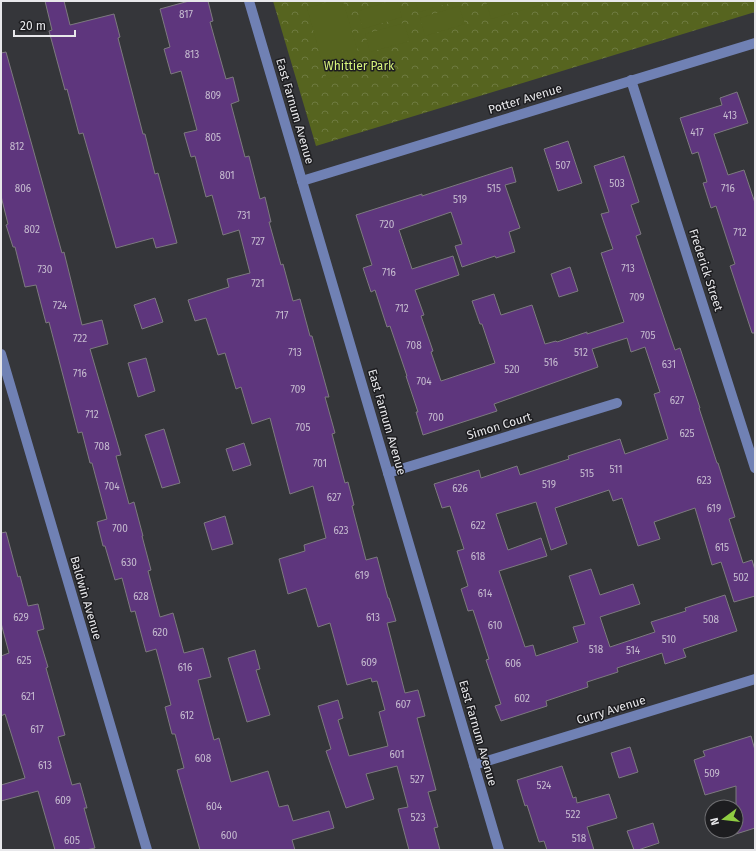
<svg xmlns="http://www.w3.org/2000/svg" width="756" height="851" font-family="'Fira Sans',sans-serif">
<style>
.park{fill:url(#park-crowns)}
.pitch{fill:#56641f}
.building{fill:#5e367d;stroke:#7d7a7f}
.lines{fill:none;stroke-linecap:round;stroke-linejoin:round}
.minor{stroke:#7081b4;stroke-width:10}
.labels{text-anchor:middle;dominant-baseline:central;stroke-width:3;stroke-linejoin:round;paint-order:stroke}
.number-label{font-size:10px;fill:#c6bcd0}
.park-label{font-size:12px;fill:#d7f37c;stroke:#1d1d20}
.street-label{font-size:12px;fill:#e8e8eb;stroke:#1d1d20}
</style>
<defs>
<pattern id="park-crowns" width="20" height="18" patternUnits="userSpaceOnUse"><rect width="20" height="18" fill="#56641f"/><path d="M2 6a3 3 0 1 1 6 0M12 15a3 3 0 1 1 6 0" fill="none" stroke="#6e7a40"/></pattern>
</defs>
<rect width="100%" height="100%" fill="#35363a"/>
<!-- park -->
<path class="park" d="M273 1H755V12L316 146Z"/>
<!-- pitch -->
<g class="pitch">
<path d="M331 1H343L363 69 327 79 307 8Z"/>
<path d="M390 1H397L402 17 363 29 358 11Z"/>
<path d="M415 1H457L419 12Z"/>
<path d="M486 1H554L491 19Z"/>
<path d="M459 6 465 24 425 36 420 18Z"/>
<path d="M404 23 410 41 370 52 365 34Z"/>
</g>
<!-- building -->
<g class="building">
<path d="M45 1H64L70 25 114 14 120 37 118 38 143 134H145L155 174 158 173 177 243 156 248 153 238 116 248 83 133 79 134 67 89 65 90 49 31 52 30Z"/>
<path d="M189 1H208L213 21 210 22 226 79 233 77 239 101 231 104 245 157 249 156 260 199 265 197 271 222H269L281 265 283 264 293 301 300 299 310 336H312L329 397H325L335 433 332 434 345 483 348 482 354 505 352 506 366 560 377 557 388 598H389L396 621 387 623 405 693 418 690 425 716 417 718 436 790 428 792 438 827 434 828 440 850H409L398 809 408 807 397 766 366 774 374 799 346 808 326 751 331 749 318 706 338 700 343 718 338 720 349 756 388 746 379 712 385 710 377 681 372 682 371 678 347 685 330 623 318 627 306 588 288 594 279 559 305 551 304 545 326 538 313 486 290 494 270 418 252 424 241 387 236 389 225 353 218 355 206 318 195 321 188 300 229 287 227 279 250 273 239 230 223 235 212 195 206 197 195 156 191 157 184 133 197 130 181 71 171 74 164 49 170 47 160 9Z"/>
<path d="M6 52 62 253 64 252 82 325 102 320 108 344 90 349 121 455 116 456 129 504 134 502 143 536H142L151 570 148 571 160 617 173 613 184 653 203 648 211 677 198 680 214 740 219 738 231 782 268 771 279 807 288 805 293 821 329 811 334 828 292 840 295 850H200L177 770 184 768 175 734H172L165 707 171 705 156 649 146 652 135 611 131 612 122 578 115 580 105 546H103L97 522 107 519 92 463H90L82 432 78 433 49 322 46 323 36 285 25 287 15 247H13L6 225 8 224 1 196V53Z"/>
<path d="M737 92 748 123 714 134 728 175 744 170 755 203V333H752L730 266 735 264 716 206 711 208 703 183 707 182 698 152 692 154 680 118 722 105 720 98Z"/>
<path d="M568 141 582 183 558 191 544 149Z"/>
<path d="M624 156 639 202 631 205 641 234 636 236 675 350 680 348 700 408H699L717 463H718L735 517 729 519 743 563 752 560 755 570V596L734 602 721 562 712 565 695 508 654 522 660 539 638 546 622 498 613 501 609 490 555 508 567 544 551 550 536 502 496 514 508 550 541 538 547 556 499 571 525 647 533 645 536 656 578 642 573 627 585 624 569 576 591 569 600 595 633 584 640 604 600 617 610 647 655 632 651 622 686 611 685 608 725 595 737 631 683 649 686 657 665 664 662 653 617 668 618 672 587 682 588 687 546 701 547 706 501 721 495 706 501 704 486 660 489 659 473 610 468 611 461 589 468 586 457 551 464 549 450 506 442 508 434 484 479 470 481 478 517 466 520 475 569 459 568 456 620 439 625 454 668 439 654 394 660 392 645 347 631 352 627 338 592 349 598 367 494 404 497 411 423 435 416 412H418L406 376H407L390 326 387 327 375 290 371 292 363 268 372 265 356 215 422 194V196L512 167 516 182 505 185 520 228 509 232 515 252 496 258 495 256 462 267 455 246 462 244 451 212 399 230 412 269 453 256 459 275 415 290 424 315 421 316 433 351 431 352 441 381 495 363 482 324H480L472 301 494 294 501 315 532 305 545 344 556 341 557 342 587 332V334L624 322 601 253 613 249 601 214 609 212 594 166Z"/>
<path d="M570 267 578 291 559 297 551 274Z"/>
<path d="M155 298 163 322 142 329 134 305Z"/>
<path d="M146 358 155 391 138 397 128 363Z"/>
<path d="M164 429 180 483 162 488 145 435Z"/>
<path d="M244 443 251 465 233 471 226 449Z"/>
<path d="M225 516 233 544 212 550 204 523Z"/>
<path d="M6 532 18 577 20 576 28 606 38 604 44 629 37 631 48 667 46 668 65 735 58 737 72 785 80 783 87 808H84L95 848 86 850H55L38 791 1 801V785L25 778 5 714 1 716V656L9 653 1 623V533Z"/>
<path d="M255 650 260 669 256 670 270 715 247 722 228 658Z"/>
<path d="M751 736 755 750V828L736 834V786L705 795 694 760 705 756 703 751Z"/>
<path d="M630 747 638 772 619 778 611 753Z"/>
<path d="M562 766 573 798 576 797 577 803 609 794 617 818 587 827 594 850H547L544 841 539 842 527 805 525 806 517 780Z"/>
<path d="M653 823 659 843 638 850H634L627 831Z"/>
</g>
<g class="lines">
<!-- minor -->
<g class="minor">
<path d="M249 1 499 850"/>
<path d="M631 80 755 468"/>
<path d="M302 181 755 43"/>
<path d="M1 354 147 850"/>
<path d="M388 473 617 403"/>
<path d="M474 765 755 679"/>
</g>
</g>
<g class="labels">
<!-- number labels -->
<g class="number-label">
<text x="186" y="15">817</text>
<text x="192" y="55">813</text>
<text x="213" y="96">809</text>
<text x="730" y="116">413</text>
<text x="697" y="133">417</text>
<text x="213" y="138">805</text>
<text x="17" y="147">812</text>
<text x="563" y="166">507</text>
<text x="227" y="176">801</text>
<text x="617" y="184">503</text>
<text x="23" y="189">806</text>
<text x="494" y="189">515</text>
<text x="728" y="189">716</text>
<text x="460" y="200">519</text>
<text x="244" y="216">731</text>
<text x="387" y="225">720</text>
<text x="32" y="230">802</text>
<text x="740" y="233">712</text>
<text x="258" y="242">727</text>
<text x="628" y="269">713</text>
<text x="45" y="270">730</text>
<text x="389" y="273">716</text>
<text x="258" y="284">721</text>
<text x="637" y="298">709</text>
<text x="60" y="306">724</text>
<text x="402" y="309">712</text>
<text x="282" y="316">717</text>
<text x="648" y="336">705</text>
<text x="80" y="339">722</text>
<text x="414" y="346">708</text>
<text x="295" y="353">713</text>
<text x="581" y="353">512</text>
<text x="551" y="363">516</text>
<text x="669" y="365">631</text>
<text x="512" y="370">520</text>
<text x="80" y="374">716</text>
<text x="424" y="382">704</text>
<text x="298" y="390">709</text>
<text x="677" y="401">627</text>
<text x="92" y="415">712</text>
<text x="436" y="418">700</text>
<text x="303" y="428">705</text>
<text x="687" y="434">625</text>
<text x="102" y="447">708</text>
<text x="320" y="464">701</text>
<text x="616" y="470">511</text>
<text x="587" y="474">515</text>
<text x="704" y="481">623</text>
<text x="549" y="485">519</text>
<text x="112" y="487">704</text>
<text x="460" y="489">626</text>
<text x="334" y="498">627</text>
<text x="714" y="509">619</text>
<text x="478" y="526">622</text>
<text x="120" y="529">700</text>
<text x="341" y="531">623</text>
<text x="722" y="548">615</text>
<text x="478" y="557">618</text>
<text x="129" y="563">630</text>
<text x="362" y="576">619</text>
<text x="741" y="578">502</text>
<text x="485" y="594">614</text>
<text x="141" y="597">628</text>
<text x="21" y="618">629</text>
<text x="373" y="618">613</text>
<text x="711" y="620">508</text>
<text x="495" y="626">610</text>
<text x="160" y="633">620</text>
<text x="669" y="640">510</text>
<text x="596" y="650">518</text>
<text x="633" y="651">514</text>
<text x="24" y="661">625</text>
<text x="369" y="663">609</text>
<text x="513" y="664">606</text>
<text x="185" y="668">616</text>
<text x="28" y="697">621</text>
<text x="522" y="699">602</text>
<text x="403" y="705">607</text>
<text x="187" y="716">612</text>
<text x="37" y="730">617</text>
<text x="397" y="755">601</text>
<text x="203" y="759">608</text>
<text x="45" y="766">613</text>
<text x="712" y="774">509</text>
<text x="417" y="780">527</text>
<text x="544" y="786">524</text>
<text x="63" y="801">609</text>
<text x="214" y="807">604</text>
<text x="573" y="815">522</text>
<text x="418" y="818">523</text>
<text x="229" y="836">600</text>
<text x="579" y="839">518</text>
<text x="72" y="841">605</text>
</g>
<!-- park labels -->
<g class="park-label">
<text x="359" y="66">Whittier Park</text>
</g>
<!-- street labels -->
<g class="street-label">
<text transform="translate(525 99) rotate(-17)">Potter Avenue</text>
<text transform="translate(295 111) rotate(74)">East Farnum Avenue</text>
<text transform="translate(706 270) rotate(72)">Frederick Street</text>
<text transform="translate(387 422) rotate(74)">East Farnum Avenue</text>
<text transform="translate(499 426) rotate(-17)">Simon Court</text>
<text transform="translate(86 598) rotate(74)">Baldwin Avenue</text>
<text transform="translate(611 710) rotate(-17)">Curry Avenue</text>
<text transform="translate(478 733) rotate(74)">East Farnum Avenue</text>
</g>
</g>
<!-- border -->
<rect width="756" height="851" fill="none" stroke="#e8e8eb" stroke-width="4"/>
<!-- north arrow -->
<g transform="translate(724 819) rotate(255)"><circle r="19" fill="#1d1d20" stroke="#6e6e71"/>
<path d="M0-3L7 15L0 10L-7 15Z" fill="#8fcd42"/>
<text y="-6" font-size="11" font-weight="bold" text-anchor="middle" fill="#e8e8eb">N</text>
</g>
<!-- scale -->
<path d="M14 30v6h61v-6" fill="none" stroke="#e8e8eb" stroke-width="2"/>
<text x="20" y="30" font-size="12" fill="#e8e8eb" stroke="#1d1d20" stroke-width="3" paint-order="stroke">20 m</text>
</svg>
